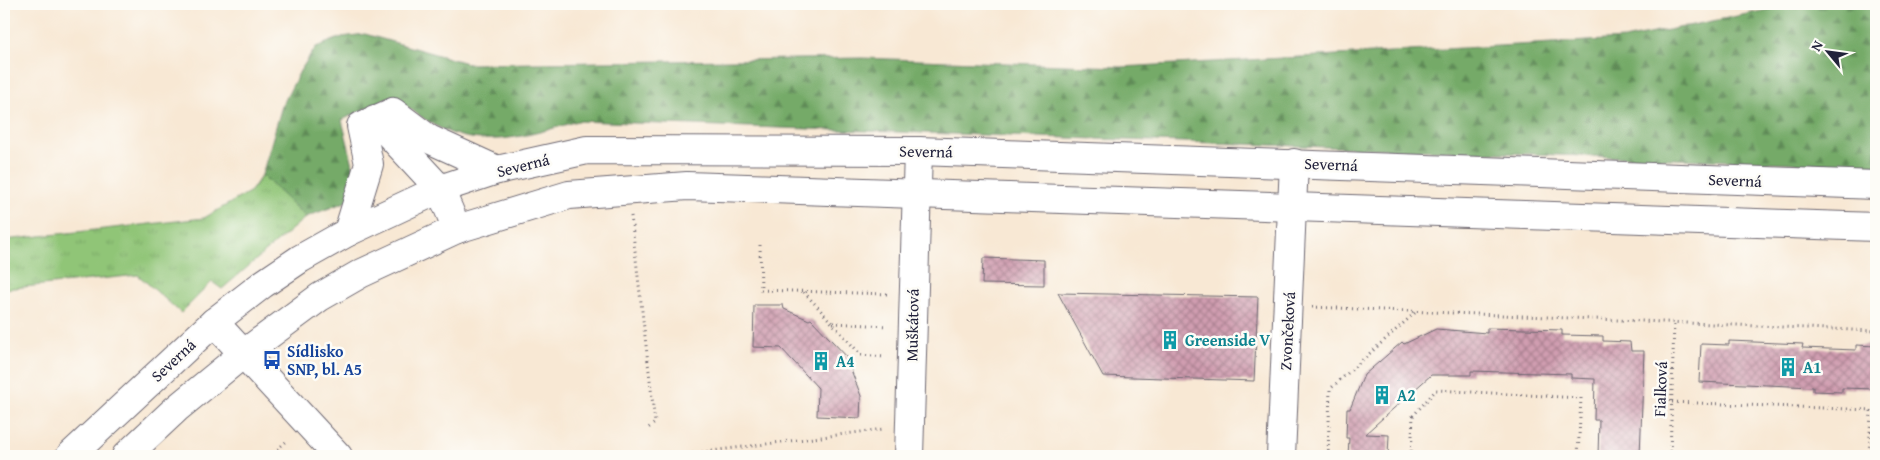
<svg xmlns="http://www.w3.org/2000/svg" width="1880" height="460" font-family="'Gentium Book Plus',serif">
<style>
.grass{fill:url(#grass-tufts);stroke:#597459}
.forest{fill:url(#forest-firs);stroke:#4b6652}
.building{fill:url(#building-cross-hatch)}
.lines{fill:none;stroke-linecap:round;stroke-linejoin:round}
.minor-casing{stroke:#6d6771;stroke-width:30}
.path{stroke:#6d6771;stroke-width:3;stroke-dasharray:1 4;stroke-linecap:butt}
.minor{stroke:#fff;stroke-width:28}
.labels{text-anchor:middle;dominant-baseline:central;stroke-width:5;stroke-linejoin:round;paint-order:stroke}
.street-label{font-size:16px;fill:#22223b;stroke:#fdfcf7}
.culture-label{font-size:16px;font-weight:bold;fill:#0d838f;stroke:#fdfcf7;text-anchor:start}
.transit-label{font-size:16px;font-weight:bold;fill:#164399;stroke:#fdfcf7;text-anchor:start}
</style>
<defs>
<pattern id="grass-tufts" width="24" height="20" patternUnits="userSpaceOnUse" patternTransform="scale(1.25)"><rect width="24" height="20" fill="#90c577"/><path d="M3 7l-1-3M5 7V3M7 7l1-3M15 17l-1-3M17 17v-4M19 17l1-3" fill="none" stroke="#7ca968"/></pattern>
<pattern id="forest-firs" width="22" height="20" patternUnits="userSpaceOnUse" patternTransform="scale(1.25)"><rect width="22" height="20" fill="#74aa68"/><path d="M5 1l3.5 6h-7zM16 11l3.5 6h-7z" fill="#5f8a57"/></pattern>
<pattern id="building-cross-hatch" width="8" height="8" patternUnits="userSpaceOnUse" patternTransform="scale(1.25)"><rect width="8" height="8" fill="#d09db0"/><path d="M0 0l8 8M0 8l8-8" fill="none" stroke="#a88090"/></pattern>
</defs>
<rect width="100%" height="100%" fill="#fdfcf7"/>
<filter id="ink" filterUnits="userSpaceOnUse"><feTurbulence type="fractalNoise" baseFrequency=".02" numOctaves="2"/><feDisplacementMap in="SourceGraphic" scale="10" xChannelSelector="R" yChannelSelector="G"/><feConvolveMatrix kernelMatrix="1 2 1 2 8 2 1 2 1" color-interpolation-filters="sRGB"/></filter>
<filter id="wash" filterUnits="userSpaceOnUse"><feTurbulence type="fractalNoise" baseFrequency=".0096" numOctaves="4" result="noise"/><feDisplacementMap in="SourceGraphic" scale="20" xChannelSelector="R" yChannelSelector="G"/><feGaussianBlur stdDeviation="1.12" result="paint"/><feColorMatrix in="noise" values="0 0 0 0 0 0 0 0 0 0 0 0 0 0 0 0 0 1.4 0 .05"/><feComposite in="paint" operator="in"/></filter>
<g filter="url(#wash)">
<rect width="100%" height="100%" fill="#f8e8d4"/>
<!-- grass -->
<path class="grass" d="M262 175 306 217 222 289 212 282 181 313 138 275 4 289V240L204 218 251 191Z"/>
<!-- forest -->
<path class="forest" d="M1796 4H1876V166L577 121C539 133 492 148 451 133 430 125 411 109 392 96L342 120 356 177 348 201 306 217 262 175 282 106 300 71 316 47 342 37 365 34 470 64 862 58 1121 67 1624 39Z"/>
<g id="blocks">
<!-- building -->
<g class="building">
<path d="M983 258 1044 260V285L982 284Z"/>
<path d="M1058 293 1258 297 1254 381 1103 376Z"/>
<path d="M754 305H783L784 309 809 320 811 319 850 360 848 362 861 396 860 418 817 416 818 388 781 348 753 347Z"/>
<path d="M1487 328 1562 330V335L1603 336V341L1630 342 1631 351H1644L1640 456H1598L1599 420H1594L1595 379 1571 378V374L1471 371V375H1431L1365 434 1389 435 1388 456H1348L1349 438H1346L1347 409H1350L1364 375 1402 342 1404 344 1436 329 1487 333Z"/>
<path d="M1729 341 1803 344 1802 348 1856 350V345L1876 346V389L1842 388V392L1813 391V387L1699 382 1701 344 1729 345Z"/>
</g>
</g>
</g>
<g filter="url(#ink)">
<use href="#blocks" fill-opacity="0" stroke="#6d6771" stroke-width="1"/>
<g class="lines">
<!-- minor casing -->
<g class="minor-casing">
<g id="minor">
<path d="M375 119 440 189 457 229"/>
<path d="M348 232 369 164 361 126 393 112 429 139 497 170"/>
<path d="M214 322 338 456"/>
<path d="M70 456 214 322 263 284 300 259 348 232 440 189 497 170 587 150 918 151 1876 185"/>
<path d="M126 456 176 409 243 354 320 297 360 274 457 229 569 195 687 186 1876 227"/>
<path d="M909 456 918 151"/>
<path d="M1281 456 1294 163"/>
</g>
</g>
<!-- path -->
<g class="path">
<path d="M631 216 655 423 647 429"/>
<path d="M760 245 761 290 887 294"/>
<path d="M804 292 861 355 885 357"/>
<path d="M1312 307 1876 331"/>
<path d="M833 323 887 326"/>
<path d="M1672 402 1871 410 1869 456"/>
<path d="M621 452 625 456"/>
<path d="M270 456 288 440"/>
<path d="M672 456 884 429"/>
<path d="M1328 456 1330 389 1417 311"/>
<path d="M1411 456 1413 416 1436 390 1581 398 1578 456"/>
<path d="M1670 456 1674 322"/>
</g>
<!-- minor -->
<use href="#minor" class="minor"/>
</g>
</g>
<!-- icons -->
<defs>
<g id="building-bare" transform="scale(1.5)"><path d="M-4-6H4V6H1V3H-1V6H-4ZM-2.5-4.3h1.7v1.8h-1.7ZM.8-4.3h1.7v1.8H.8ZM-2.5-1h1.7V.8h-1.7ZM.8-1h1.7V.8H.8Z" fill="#0f9aa8" stroke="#fdfcf7" stroke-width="2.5" paint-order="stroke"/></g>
<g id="bus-bare" transform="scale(1.5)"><path d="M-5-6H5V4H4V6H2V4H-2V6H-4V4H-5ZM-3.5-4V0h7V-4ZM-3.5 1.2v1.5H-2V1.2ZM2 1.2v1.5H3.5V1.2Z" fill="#1a4fb4" stroke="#fdfcf7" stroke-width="2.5" paint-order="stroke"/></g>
</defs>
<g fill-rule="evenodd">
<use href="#building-bare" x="1170" y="340"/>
<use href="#bus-bare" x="272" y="360"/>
<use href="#building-bare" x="821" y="361"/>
<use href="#building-bare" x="1788" y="367"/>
<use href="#building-bare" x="1382" y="395"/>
</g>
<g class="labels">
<!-- street labels -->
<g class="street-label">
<text transform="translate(926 151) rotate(1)">Severná</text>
<text transform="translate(1331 164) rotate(2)">Severná</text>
<text transform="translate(523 165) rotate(-14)">Severná</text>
<text transform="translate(1735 180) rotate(2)">Severná</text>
<text transform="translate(912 325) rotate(-89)">Muškátová</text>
<text transform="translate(1287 331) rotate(-87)">Zvončeková</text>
<text transform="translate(173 360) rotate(-43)">Severná</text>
<text transform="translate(1660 389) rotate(-88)">Fialková</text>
</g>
<!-- culture labels -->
<g class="culture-label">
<text x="1185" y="340">Greenside V</text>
<text x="836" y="361">A4</text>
<text x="1803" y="367">A1</text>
<text x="1397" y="395">A2</text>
</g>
<!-- transit labels -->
<g class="transit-label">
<text x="287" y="351">Sídlisko<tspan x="287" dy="18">SNP, bl. A5</tspan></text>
</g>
</g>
<!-- margin -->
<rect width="1880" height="460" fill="none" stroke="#fdfcf7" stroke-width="20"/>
<!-- north arrow -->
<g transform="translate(1828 52) rotate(299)" stroke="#fdfcf7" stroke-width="4" paint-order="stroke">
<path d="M0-4L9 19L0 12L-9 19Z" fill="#22223b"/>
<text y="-8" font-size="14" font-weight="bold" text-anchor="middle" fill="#22223b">N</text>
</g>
</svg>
